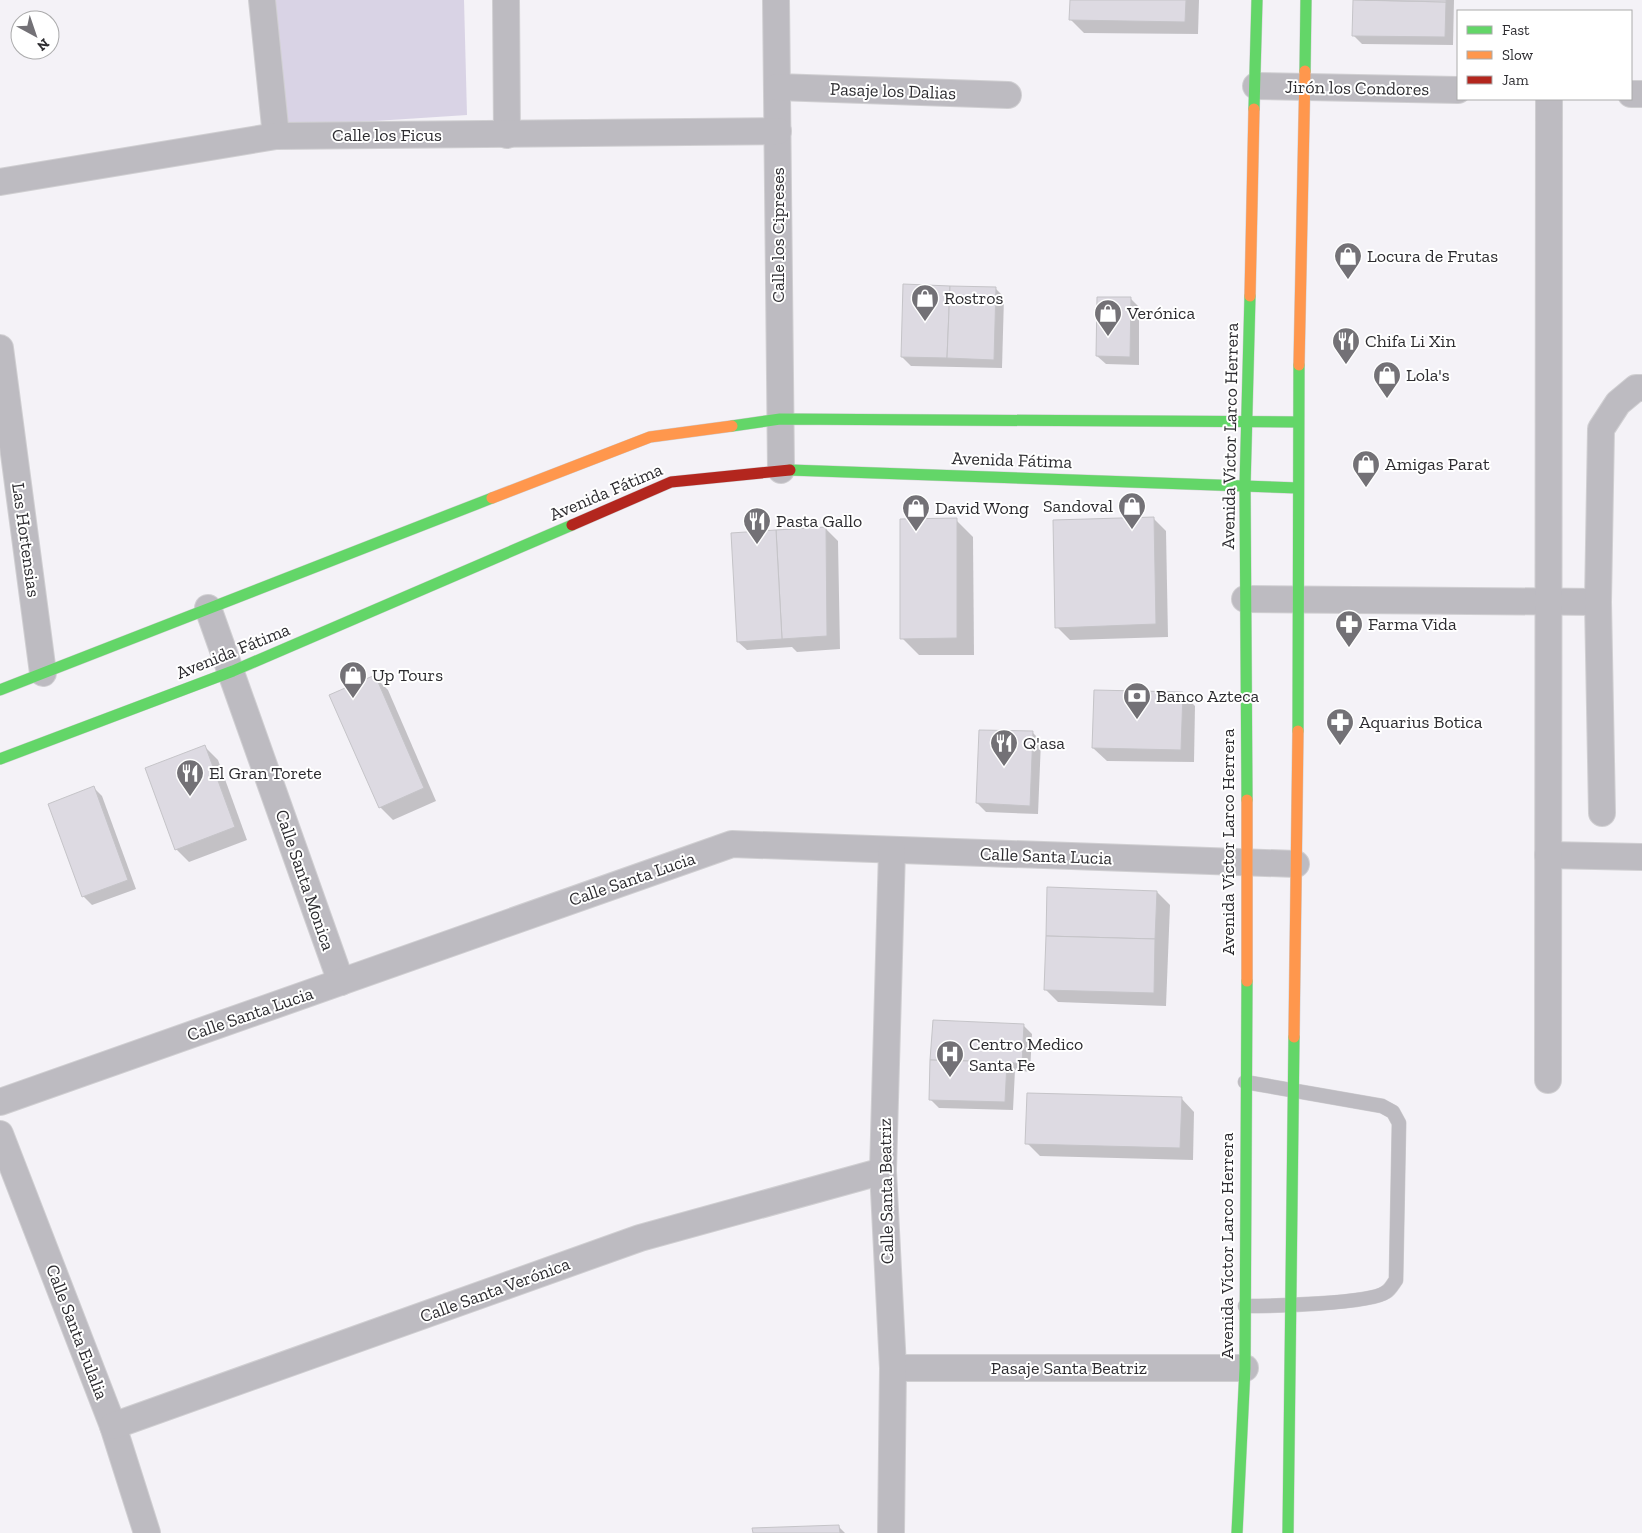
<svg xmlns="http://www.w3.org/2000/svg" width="1642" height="1533" font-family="'Zilla Slab',serif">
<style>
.green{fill:#d9d3e5}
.shadow{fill:#0003}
.building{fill:#dddae2;stroke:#c5c4c8}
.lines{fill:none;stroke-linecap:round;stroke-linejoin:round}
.lane-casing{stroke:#d0cfd2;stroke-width:15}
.street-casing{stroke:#d0cfd2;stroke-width:28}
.fast-casing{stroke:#d0cfd2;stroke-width:12}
.slow-casing{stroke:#d0cfd2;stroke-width:12}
.jam-casing{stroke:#d0cfd2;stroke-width:12}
.lane{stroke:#bdbbc1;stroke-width:14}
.street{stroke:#bdbbc1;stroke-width:26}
.fast{stroke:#63d668;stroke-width:11}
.slow{stroke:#ff974d;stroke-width:11}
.jam{stroke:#b3261e;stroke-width:11}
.labels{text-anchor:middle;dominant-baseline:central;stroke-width:4;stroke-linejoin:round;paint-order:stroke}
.street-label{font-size:18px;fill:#2d2c30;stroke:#fff}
.poi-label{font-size:18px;fill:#2d2c30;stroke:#fff;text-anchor:start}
</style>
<rect width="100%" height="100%" fill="#f4f2f7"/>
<!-- green -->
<path class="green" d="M271 0H464L467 115 283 127Z"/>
<!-- shadow -->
<g class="shadow">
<path d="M1071 0H1199L1198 34 1084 33 1071 20Z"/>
<path d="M1355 0H1454L1453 45 1362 44 1353 35Z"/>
<path d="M996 289 1004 297 1002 368 911 366 902 357Z"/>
<path d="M1130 298 1139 307V365L1106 364 1097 356Z"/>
<path d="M1153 518 1166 531 1168 637 1070 640 1057 627Z"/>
<path d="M956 520 973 537 974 655H919L902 638Z"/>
<path d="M825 528 838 541 840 649 797 652 792 647 747 650 738 642Z"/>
<path d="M375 677 388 690 436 801 393 820 380 807Z"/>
<path d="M1182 693 1195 706 1194 762 1107 761 1093 748Z"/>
<path d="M1032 732 1041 741 1038 814 986 812 977 803Z"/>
<path d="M205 747 218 760 247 840 189 862 176 849Z"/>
<path d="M94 788 102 796 136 889 92 905 83 896Z"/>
<path d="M1157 892 1170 905 1166 1006 1058 1002 1045 989Z"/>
<path d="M1023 1025 1032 1034 1030 1072 1015 1070 1013 1110 939 1108 930 1099Z"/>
<path d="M1181 1098 1194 1112 1193 1160 1040 1156 1027 1143Z"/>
<path d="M839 1527 845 1533H754Z"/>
</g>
<!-- building -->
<g class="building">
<path d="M1070 0H1186L1185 22 1069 20Z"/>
<path d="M1353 0 1446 2 1445 37 1352 36Z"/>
<path d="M1365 0H1446V2Z"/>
<path d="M903 284 950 286 947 358 901 357Z"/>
<path d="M950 286 996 287 994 360 947 358Z"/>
<path d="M1097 297H1131L1130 357 1096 356Z"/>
<path d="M1154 517 1156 624 1055 628 1053 520Z"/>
<path d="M957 518V638L900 639V519Z"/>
<path d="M826 527 827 636 782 639 776 530Z"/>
<path d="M776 530 782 639 737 642 731 533Z"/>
<path d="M375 675 424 788 379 808 329 695Z"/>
<path d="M1094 690 1183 692 1181 750 1092 748Z"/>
<path d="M979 730 1033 731 1030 806 976 803Z"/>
<path d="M205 745 235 827 175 850 145 768Z"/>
<path d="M94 786 128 880 82 897 48 804Z"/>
<path d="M1047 887 1157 891 1155 939 1046 936Z"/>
<path d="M1046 936 1155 939 1154 993 1044 990Z"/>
<path d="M933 1020 1024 1024 1022 1064 1007 1062 930 1060Z"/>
<path d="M930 1060 1007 1062 1005 1102 929 1100Z"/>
<path d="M1027 1093 1182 1097 1180 1148 1025 1144Z"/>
<path d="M839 1525 840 1533H753L752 1528Z"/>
</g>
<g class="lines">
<!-- lane casing -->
<g class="lane-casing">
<path id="lane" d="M1245 1306C1268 1306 1371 1304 1386 1292 1390 1290 1393 1284 1396 1280L1399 1123 1393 1112 1382 1106 1245 1082"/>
</g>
<!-- street casing -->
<g class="street-casing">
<g id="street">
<path d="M262 0 276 136"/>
<path d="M506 0 507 135"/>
<path d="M776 0 781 470"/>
<path d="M1256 86 1458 90"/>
<path d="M777 87 1008 95"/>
<path d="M1631 94H1642"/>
<path d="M0 182 276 136 778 131"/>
<path d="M0 348 43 673"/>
<path d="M1245 599 1598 602"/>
<path d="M208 608 341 982"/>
<path d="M1602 813 1598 602 1601 429 1618 403 1636 388H1642"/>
<path d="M1548 855 1642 857"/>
<path d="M1548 1080 1549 99"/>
<path d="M0 1102 732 844 1296 864"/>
<path d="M0 1134 113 1426 147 1533"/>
<path d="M893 1368H1245"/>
<path d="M113 1426 640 1238 883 1171"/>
<path d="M891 1533 893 1368 883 1171 892 850"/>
</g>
</g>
<!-- fast casing -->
<g class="fast-casing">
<g id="fast">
<path d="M1305 71 1306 0"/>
<path d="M1254 109 1257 0"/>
<path d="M732 426 780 419 1298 422"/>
<path d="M790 470 1298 488"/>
<path d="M0 690 492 498"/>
<path d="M1298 731 1299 365"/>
<path d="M0 759 233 671 572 525"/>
<path d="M1247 800 1245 486 1250 296"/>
<path d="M1237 1533 1245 1368 1247 981"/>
<path d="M1288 1533 1294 1037"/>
</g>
</g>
<!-- slow casing -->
<g class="slow-casing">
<g id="slow">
<path d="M1250 296 1254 109"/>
<path d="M1299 365 1305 71"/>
<path d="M492 498 650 437 732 426"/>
<path d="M1247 981V800"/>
<path d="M1294 1037 1298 731"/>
</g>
</g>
<!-- jam casing -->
<g class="jam-casing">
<path id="jam" d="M572 525 671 482 790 470"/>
</g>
<!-- lane -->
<use href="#lane" class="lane"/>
<!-- street -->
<use href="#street" class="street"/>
<!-- fast -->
<use href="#fast" class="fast"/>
<!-- slow -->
<use href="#slow" class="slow"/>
<!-- jam -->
<use href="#jam" class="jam"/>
</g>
<!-- icons -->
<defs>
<g id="shop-pin" transform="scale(1.4375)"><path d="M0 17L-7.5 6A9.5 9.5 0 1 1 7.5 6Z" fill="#737176" stroke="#fff"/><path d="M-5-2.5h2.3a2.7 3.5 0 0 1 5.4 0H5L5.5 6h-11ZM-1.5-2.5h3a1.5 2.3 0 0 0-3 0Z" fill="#fff"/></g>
<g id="restaurant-pin" transform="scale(1.4375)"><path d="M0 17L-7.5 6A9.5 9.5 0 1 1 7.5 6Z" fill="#737176" stroke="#fff"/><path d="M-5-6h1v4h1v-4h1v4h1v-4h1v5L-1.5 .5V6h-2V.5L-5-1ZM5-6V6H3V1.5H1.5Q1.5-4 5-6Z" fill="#fff"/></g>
<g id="pharmacy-pin" transform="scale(1.4375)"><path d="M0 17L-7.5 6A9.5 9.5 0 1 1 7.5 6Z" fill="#737176" stroke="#fff"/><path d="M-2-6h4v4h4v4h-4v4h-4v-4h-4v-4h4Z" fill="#fff"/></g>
<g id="bank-pin" transform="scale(1.4375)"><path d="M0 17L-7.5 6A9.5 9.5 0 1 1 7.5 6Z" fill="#737176" stroke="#fff"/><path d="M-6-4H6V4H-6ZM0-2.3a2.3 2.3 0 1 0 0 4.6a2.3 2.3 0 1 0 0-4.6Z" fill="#fff"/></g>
<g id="hospital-pin" transform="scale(1.4375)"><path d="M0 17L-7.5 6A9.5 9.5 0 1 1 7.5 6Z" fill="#737176" stroke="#fff"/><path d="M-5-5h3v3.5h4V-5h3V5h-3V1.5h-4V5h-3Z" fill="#fff"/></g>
</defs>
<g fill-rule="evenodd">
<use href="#shop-pin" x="1348" y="256"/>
<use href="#shop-pin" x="925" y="298"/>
<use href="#shop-pin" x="1108" y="313"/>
<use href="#restaurant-pin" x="1346" y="341"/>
<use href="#shop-pin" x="1387" y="375"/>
<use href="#shop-pin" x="1366" y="464"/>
<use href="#shop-pin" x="1132" y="506"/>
<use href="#shop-pin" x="916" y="508"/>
<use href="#restaurant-pin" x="757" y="521"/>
<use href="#pharmacy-pin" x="1349" y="624"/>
<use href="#shop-pin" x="353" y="675"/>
<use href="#bank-pin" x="1137" y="696"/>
<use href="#pharmacy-pin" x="1340" y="722"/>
<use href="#restaurant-pin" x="1004" y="743"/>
<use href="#restaurant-pin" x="190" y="773"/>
<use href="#hospital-pin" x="950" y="1054"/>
</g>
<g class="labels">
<!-- street labels -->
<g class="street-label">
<text transform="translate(1357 88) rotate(1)">Jirón los Condores</text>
<text transform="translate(893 91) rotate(2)">Pasaje los Dalias</text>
<text x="387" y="135">Calle los Ficus</text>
<text transform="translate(778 235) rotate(-90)">Calle los Cipreses</text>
<text transform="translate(1230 436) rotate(-89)">Avenida Víctor Larco Herrera</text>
<text transform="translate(1012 460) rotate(2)">Avenida Fátima</text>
<text transform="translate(606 492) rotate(-23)">Avenida Fátima</text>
<text transform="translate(26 540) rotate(82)">Las Hortensias</text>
<text transform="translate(233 651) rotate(-22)">Avenida Fátima</text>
<text transform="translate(1228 842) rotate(-90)">Avenida Víctor Larco Herrera</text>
<text transform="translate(1046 856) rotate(2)">Calle Santa Lucia</text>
<text transform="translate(632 879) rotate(-19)">Calle Santa Lucia</text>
<text transform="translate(305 880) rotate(71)">Calle Santa Monica</text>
<text transform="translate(250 1014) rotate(-19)">Calle Santa Lucia</text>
<text transform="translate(886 1191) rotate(-91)">Calle Santa Beatriz</text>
<text transform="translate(1227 1246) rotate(-90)">Avenida Víctor Larco Herrera</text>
<text transform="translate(495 1290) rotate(-20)">Calle Santa Verónica</text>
<text transform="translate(77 1332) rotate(69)">Calle Santa Eulalia</text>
<text x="1069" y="1368">Pasaje Santa Beatriz</text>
</g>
<!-- poi labels -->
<g class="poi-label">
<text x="1367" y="256">Locura de Frutas</text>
<text x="944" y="298">Rostros</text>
<text x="1127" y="313">Verónica</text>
<text x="1365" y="341">Chifa Li Xin</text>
<text x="1406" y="375">Lola's</text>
<text x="1385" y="464">Amigas Parat</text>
<text x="1113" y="506" text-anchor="end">Sandoval</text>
<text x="935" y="508">David Wong</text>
<text x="776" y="521">Pasta Gallo</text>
<text x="1368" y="624">Farma Vida</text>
<text x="372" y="675">Up Tours</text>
<text x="1156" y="696">Banco Azteca</text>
<text x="1359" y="722">Aquarius Botica</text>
<text x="1023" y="743">Q'asa</text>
<text x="209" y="773">El Gran Torete</text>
<text x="969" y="1044">Centro Medico<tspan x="969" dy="21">Santa Fe</tspan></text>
</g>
</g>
<!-- legend -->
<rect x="1457" y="10" width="175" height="90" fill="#ffffff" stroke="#ababac"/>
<rect x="1467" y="26" width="25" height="8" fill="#63d668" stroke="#ababac"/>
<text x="1502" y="35" font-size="15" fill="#2d2c30">Fast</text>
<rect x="1467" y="51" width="25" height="8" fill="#ff974d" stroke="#ababac"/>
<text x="1502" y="60" font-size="15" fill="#2d2c30">Slow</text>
<rect x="1467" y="76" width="25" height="8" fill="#b3261e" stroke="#ababac"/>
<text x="1502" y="85" font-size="15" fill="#2d2c30">Jam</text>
<!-- north arrow -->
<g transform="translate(35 35) rotate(140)"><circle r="24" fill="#ffffff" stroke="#ababac"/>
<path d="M0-4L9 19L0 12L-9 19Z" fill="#737176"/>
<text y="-8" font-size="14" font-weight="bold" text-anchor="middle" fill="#2d2c30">N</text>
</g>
</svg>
